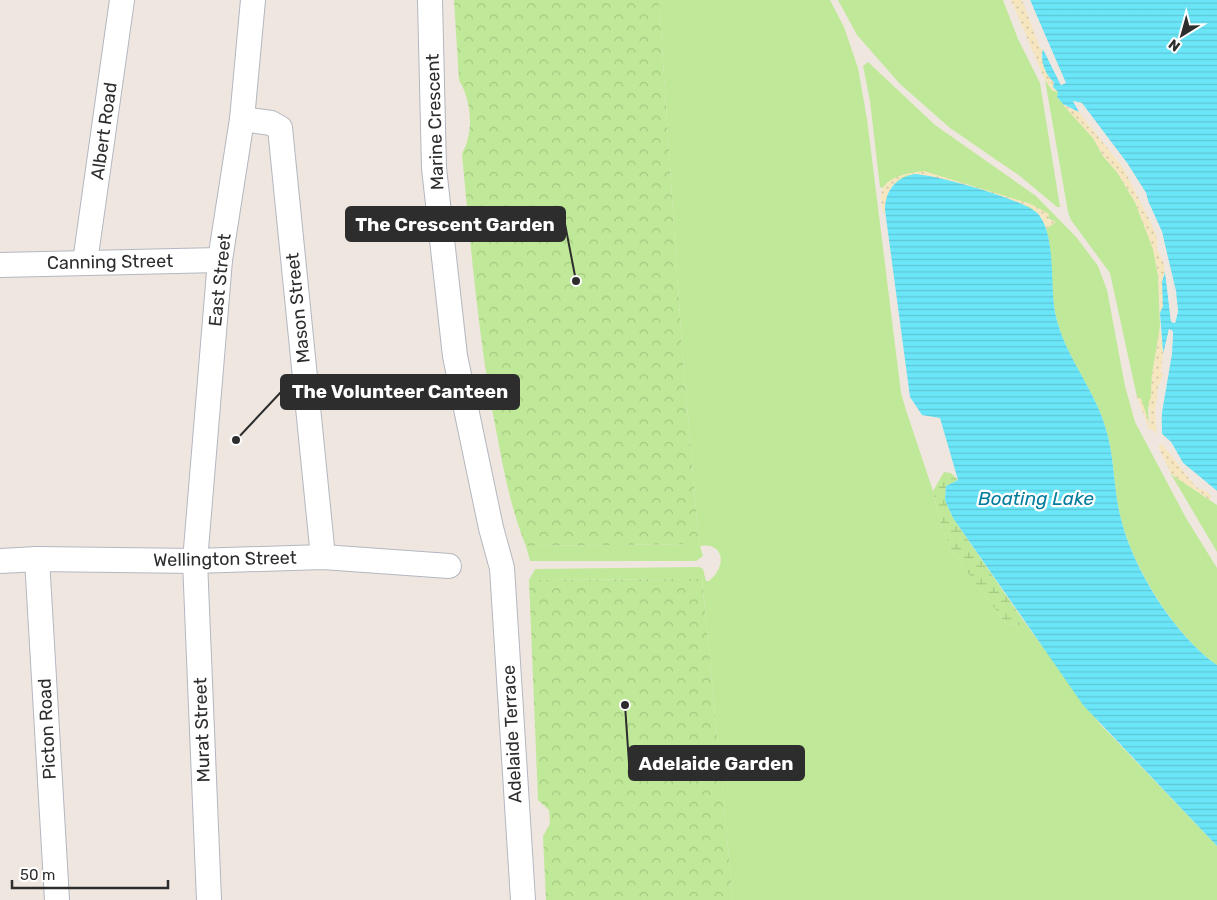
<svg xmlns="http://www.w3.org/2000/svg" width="1217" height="900" font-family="Rubik,sans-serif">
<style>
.grass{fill:#bfe998}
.forest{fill:url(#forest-crowns)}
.wetland{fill:url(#wetland-marsh)}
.sand{fill:url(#sand-dots)}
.water{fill:url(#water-rules)}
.pier{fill:#efe6df}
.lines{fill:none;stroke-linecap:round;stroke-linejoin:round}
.street-casing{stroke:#b3b7c1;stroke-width:26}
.street{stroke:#fff;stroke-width:24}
.labels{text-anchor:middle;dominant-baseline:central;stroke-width:4.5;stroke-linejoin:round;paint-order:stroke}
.street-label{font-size:18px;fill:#2d2d2d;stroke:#fff}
.water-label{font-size:19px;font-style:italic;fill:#047c9c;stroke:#fff}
.leader{fill:none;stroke:#2d2d2d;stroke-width:2}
.callout-dot{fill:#2d2d2d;stroke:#fff;stroke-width:2}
.callout{fill:#2d2d2d;stroke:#2d2d2d;stroke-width:2}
.callout-label{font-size:19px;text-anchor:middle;font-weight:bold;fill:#fff}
</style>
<defs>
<pattern id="forest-crowns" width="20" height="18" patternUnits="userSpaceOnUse" patternTransform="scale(1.25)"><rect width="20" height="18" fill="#bfe998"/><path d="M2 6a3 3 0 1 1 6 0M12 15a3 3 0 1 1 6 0" fill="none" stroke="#a4c883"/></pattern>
<pattern id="wetland-marsh" width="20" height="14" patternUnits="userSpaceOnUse" patternTransform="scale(1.25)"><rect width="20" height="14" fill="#bfe998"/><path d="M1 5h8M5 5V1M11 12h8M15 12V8" fill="none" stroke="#a4c883"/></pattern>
<pattern id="sand-dots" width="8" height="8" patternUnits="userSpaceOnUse" patternTransform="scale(1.25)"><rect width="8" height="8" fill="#f6e6c0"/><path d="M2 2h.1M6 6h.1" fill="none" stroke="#d3c6a5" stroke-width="1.8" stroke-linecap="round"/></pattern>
<pattern id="water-rules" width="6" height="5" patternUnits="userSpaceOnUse" patternTransform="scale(1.25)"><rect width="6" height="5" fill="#6be6f8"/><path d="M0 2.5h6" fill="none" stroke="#5dc6d5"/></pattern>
</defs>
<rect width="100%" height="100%" fill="#efe6df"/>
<!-- grass -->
<g class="grass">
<path d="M659 0H830L844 27 858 68 867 119 901 393 906 410 933 491 941 526 953 553 1006 624 1018 626 1023 620 1100 724 1217 846V900H733L702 579 529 580 535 569 699 567 703 569 706 581H709C726 568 726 542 700 546L703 556 696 561H530L526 546 699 544 682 347Z"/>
<path d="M838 0H1003L1018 39 1040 83 1060 207H1057L1020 176 950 128 900 84 857 35Z"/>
<path d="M868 62 935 125 1036 196 1077 238 1098 266 1107 290 1125 386 1135 422 1186 518 1217 568V665C1175 636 1133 568 1121 519 1113 489 1115 456 1105 426 1093 386 1063 355 1055 312 1050 285 1054 255 1046 229L1055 222 1048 218 888 182 883 188 880 187 870 101 863 66Z"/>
<path d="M1045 80 1052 90 1058 92 1057 97 1093 138 1103 156 1117 172 1135 202 1153 249 1158 275 1160 327 1152 375 1151 398 1148 408 1149 426 1141 399 1137 397 1110 273 1071 220 1068 212Z"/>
<path d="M1171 474 1217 505V552Z"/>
</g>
<!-- forest -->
<g class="forest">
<path d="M454 0H659L682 347 699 544 526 546C512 512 505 477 498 440 479 346 471 250 462 154 474 132 472 102 459 80Z"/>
<path d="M702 579 733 900H546L543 836 550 824 549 810 538 800 529 580Z"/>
</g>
<!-- wetland -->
<path class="wetland" d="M944 472 951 473 958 480 946 486 945 500 953 518 1023 620 1018 626 1006 624 953 553 941 526 933 491Z"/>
<!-- sand -->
<g class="sand">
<path d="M1011 0H1022L1040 48 1043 49 1041 57 1058 92 1052 90 1045 80Z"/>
<path d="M1063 105 1079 112 1124 169 1150 221 1157 237V249L1164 264 1165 272 1162 282 1163 306 1160 313 1158 275 1153 249 1135 202 1117 172 1103 156 1093 138Z"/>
<path d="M924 171 1031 204 1049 214 1048 220 1056 222 1046 229 1039 215 1030 207 907 175C890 183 883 197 886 215 881 211 882 206 881 200 879 177 907 173 924 171Z"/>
<path d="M1160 327 1163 351 1165 352 1163 355 1161 373H1164L1158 387 1155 412 1157 435 1153 430 1149 429 1137 397 1141 399 1150 425 1149 401 1151 398 1152 375Z"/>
<path d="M1162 444 1196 487 1206 491 1211 496 1210 500 1171 474 1158 446Z"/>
</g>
<!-- water -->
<g class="water">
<path d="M1030 0H1217V491L1183 463 1171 442 1162 434C1159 400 1172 366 1173 332L1169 329 1165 352 1163 351 1160 313 1163 306 1162 282 1165 272 1171 321 1175 323 1178 311 1162 232 1148 201 1146 193 1127 163 1082 103 1073 101 1079 112 1063 104 1057 97 1058 92 1053 87 1054 82C1045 75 1040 60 1043 49L1061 85 1065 83Z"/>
<path d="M915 174C936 175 1028 200 1039 215 1056 237 1050 285 1055 312 1063 354 1093 386 1105 426 1115 456 1113 489 1121 519 1133 569 1175 636 1217 665V846L1083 705 953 518 945 500 946 486 958 480 940 418 922 415 910 397 885 210C885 191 896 177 915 174Z"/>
</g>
<!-- pier -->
<g class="pier">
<path d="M1027 0H1030L1066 83 1061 85 1043 49H1041L1045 48 1062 82Z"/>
<path d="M1073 101 1081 103 1127 163 1146 193 1148 201 1162 232 1176 291 1178 311 1175 323 1171 322 1165 269 1168 271 1174 319 1176 310 1174 292 1160 232 1144 194 1125 164 1080 105H1078L1081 114Z"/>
<path d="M1169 329 1173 331 1172 354 1161 418 1162 434 1171 442 1183 463 1217 491V494L1181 465 1169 443 1160 434 1158 418 1170 353 1171 333 1168 353 1163 354Z"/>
</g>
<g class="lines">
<!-- street casing -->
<g class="street-casing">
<g id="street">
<path d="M430 0 434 168 455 356 491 528 502 568 523 900"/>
<path d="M242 119 271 123 280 128 323 557"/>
<path d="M85 262 122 0"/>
<path d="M0 265 220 260"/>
<path d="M37 559 57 900"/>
<path d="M0 561 37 559 195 561 323 557 449 566"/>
<path d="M209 900 195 561 220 260 242 119 253 0"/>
</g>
</g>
<!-- street -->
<use href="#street" class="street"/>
</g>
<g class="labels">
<!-- street labels -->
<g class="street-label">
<text transform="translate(435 122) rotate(-92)">Marine Crescent</text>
<text transform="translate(104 131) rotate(-82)">Albert Road</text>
<text transform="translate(110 262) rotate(-1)">Canning Street</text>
<text transform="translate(220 280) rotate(-84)">East Street</text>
<text transform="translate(298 308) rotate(-96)">Mason Street</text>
<text transform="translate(225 559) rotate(-1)">Wellington Street</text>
<text transform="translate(47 729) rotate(-93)">Picton Road</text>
<text transform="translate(202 730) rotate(-92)">Murat Street</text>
<text transform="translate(512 734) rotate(-93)">Adelaide Terrace</text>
</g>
<!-- water labels -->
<g class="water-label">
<text x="1036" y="498">Boating Lake</text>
</g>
</g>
<!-- callouts -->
<path class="leader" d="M576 281L565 224M236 440L281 392M625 705L629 763"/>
<g class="callout-dot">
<circle cx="576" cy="281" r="5"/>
<circle cx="236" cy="440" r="5"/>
<circle cx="625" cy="705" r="5"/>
</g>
<g class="callout">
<rect x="346" y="207" width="219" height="34" rx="5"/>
<rect x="281" y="375" width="238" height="34" rx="5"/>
<rect x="629" y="746" width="175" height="34" rx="5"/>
</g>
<g class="callout-label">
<text x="455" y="231">The Crescent Garden</text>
<text x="400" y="398">The Volunteer Canteen</text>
<text x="716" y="770">Adelaide Garden</text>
</g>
<!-- north arrow -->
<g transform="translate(1182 35) rotate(217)" stroke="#ffffff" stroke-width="4" paint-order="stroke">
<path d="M0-4L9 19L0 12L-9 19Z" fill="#2d2d2d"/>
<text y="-8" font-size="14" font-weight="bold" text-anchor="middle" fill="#2d2d2d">N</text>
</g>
<!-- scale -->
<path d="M12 880v8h156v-8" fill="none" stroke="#2d2d2d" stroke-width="2.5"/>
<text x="20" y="880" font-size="15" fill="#2d2d2d" stroke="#ffffff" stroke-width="4" paint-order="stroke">50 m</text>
</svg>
